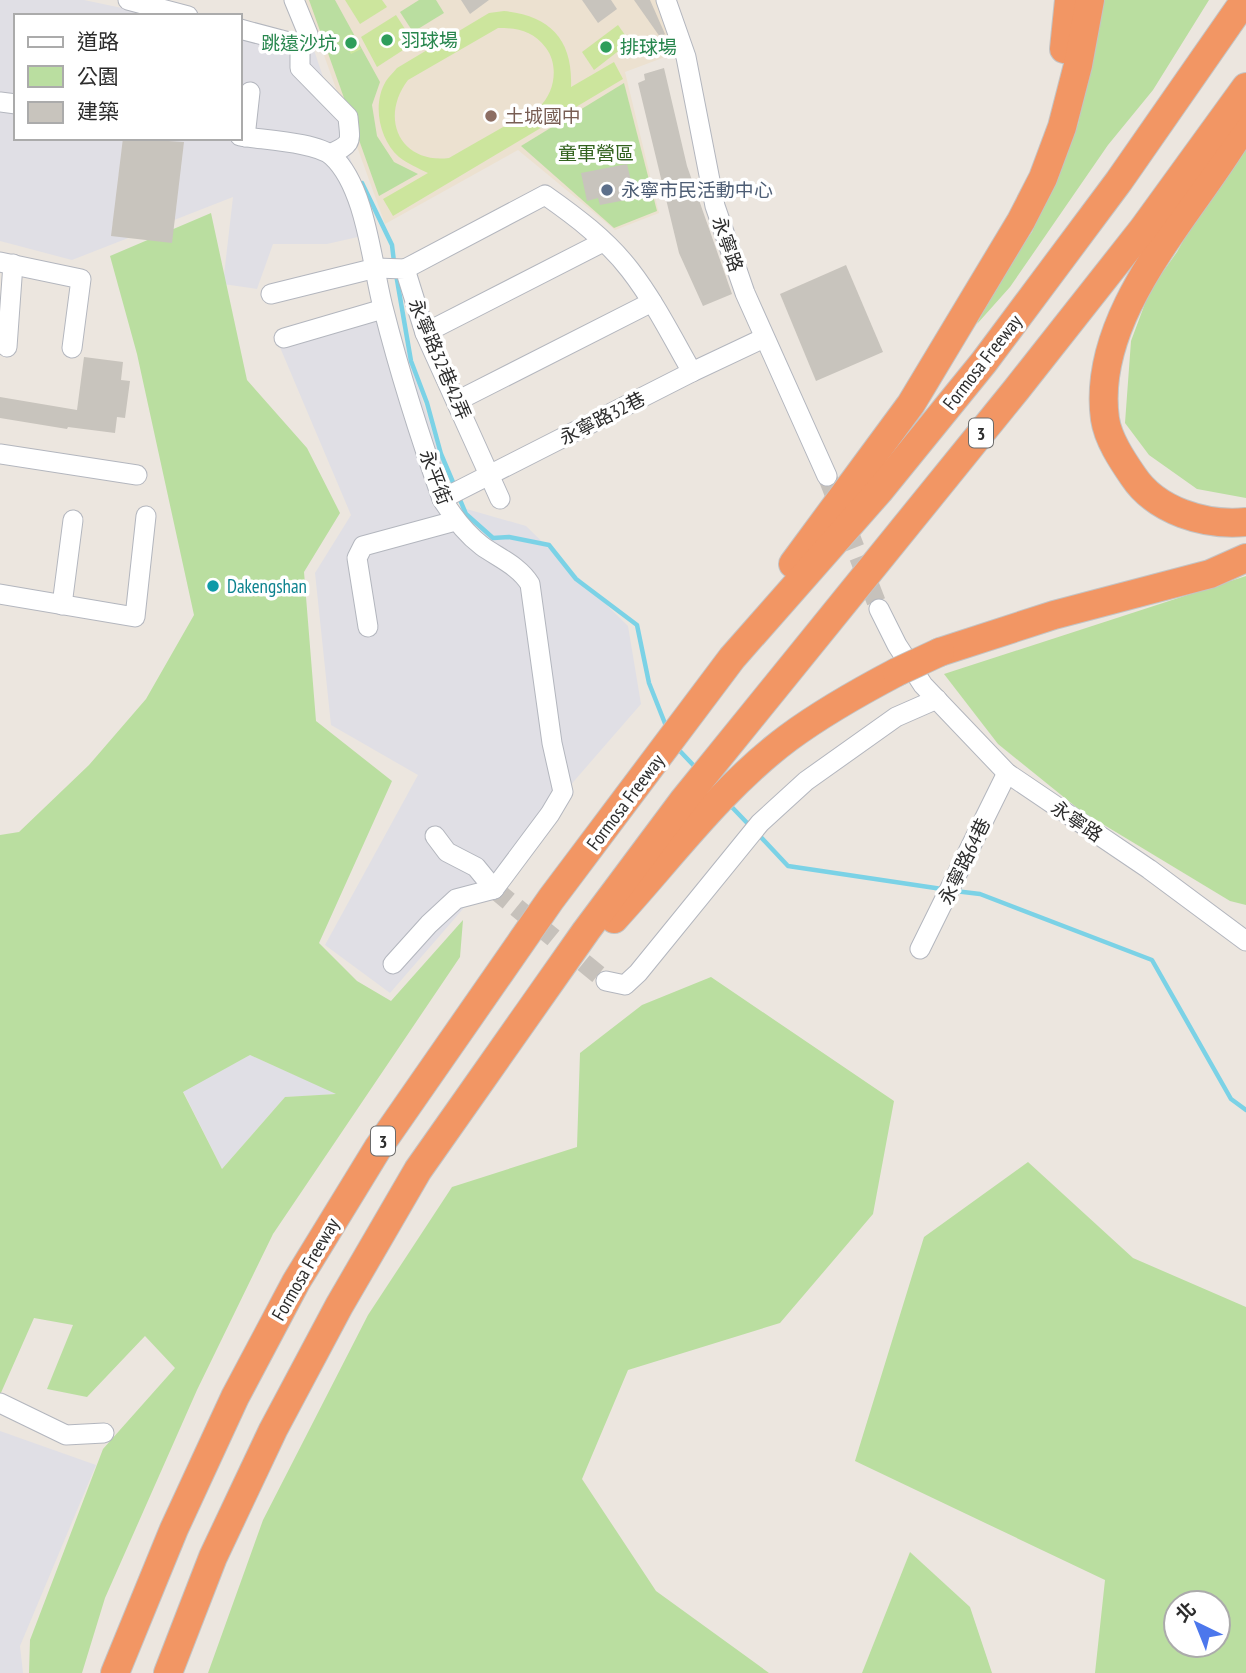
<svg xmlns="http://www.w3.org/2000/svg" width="1246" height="1673" font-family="'PT Sans Narrow','Noto Sans TC',sans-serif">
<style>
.industrial{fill:#e0dfe5}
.education{fill:#ece1d0}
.green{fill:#badea0;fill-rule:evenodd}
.pitch{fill:#cce59d;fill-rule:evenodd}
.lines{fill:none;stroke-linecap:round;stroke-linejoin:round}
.stream{stroke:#7bd2e6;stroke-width:4.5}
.building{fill:#c8c4bd}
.minor-tunnel{stroke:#c6c1bb;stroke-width:19;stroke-dasharray:19 10;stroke-linecap:butt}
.minor-casing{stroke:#b3b6be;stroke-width:21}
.highway-casing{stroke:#c4c4c4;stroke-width:30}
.minor{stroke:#fff;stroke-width:19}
.highway{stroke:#f29664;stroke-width:28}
.highway-bridge-casing{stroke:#c4c4c4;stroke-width:30;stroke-linecap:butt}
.highway-bridge{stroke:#f29664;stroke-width:28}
.leisure-dot{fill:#2e9e5b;stroke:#fff;stroke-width:2.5}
.education-dot{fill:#8d6e63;stroke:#fff;stroke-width:2.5}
.service-dot{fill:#5c6f8a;stroke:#fff;stroke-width:2.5}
.culture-dot{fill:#0f9aa8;stroke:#fff;stroke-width:2.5}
.labels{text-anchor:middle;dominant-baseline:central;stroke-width:7;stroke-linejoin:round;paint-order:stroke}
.shield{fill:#fff;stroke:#6b6b6b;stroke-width:2}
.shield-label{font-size:18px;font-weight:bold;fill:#2c2c2c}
.leisure-label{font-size:19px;fill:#27864d;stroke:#fff;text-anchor:start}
.education-label{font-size:19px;fill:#785e54;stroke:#fff;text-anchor:start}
.park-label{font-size:19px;fill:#346420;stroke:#fff}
.service-label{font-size:19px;fill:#4e5e75;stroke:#fff;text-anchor:start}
.street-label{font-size:19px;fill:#2c2c2c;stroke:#fff}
.culture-label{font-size:19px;fill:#0d838f;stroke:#fff;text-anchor:start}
</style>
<rect width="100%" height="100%" fill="#ece6df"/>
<!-- industrial -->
<g class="industrial">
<path d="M0 0H84L160 16H16V138H240V32L313 47 375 233 327 244H273L257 289 223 284 233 197 72 260 0 241Z"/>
<path d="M395 315 456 506 526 526 628 626 641 704 390 993 325 945 418 775 331 725 315 573 351 515 279 345Z"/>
<path d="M250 1055 338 1094 285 1097 222 1169 183 1091Z"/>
<path d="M0 1431 96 1465 20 1646 23 1673H0Z"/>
</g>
<!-- education -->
<path class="education" d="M304 0H656L665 23 673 54 625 72 659 213 615 230 518 150 385 224Z"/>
<!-- green -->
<g class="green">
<path d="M309 0H335L380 82 372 105 377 136 394 162 418 174 379 196Z"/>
<path d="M419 0H436L444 13 413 32 400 12Z"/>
<path d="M1098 0H1209L1153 90 1108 145 1010 287 977 324 1000 277 1032 232 1078 124 1088 79Z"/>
<path d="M624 83 657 211 614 228 521 146Z"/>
<path d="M1246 145V498L1197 489 1149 455 1125 423 1131 341 1150 290 1177 252 1198 214Z"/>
<path d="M211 213 247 380 307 448 340 513 304 572 316 721 392 781 319 943 357 981 391 1001 463 920 460 957 273 1234 197 1390 105 1598 82 1673H29L30 1640 103 1449 175 1368 145 1336 87 1397 47 1389 73 1325 34 1318 0 1395V835L19 832 89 765 146 699 194 615 137 354 110 256ZM250 1055 336 1094 285 1097 222 1169 183 1092Z"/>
<path d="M1246 576V905L1230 901 1081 811 998 744 944 674Z"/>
<path d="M711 977 894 1101 873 1214 780 1323 628 1370 582 1479 656 1591 769 1673H208L263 1520 368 1315 452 1187 577 1147 580 1053 642 1005Z"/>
<path d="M1028 1162 1133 1258 1246 1307V1673H1095L1105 1580 855 1461 924 1237ZM1176 1603H1218V1645H1176Z"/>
<path d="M910 1552 970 1607 992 1673H862Z"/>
</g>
<!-- pitch -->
<g class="pitch">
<path d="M345 0H382L387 7 360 24Z"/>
<path d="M504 11C550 16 573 39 571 87L614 62 623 79 393 216 383 199 428 173C418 168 408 164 399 157 379 139 372 104 386 81 389 76 394 72 397 68L489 13ZM498 28C518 28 533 31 546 48 559 65 555 93 539 107 531 113 519 118 510 123 490 135 469 146 449 158 400 164 379 118 408 80Z"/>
<path d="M396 15 414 43 377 67 361 37Z"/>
<path d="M618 25 630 42 594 70 582 52Z"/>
<path d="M351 33 361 49 351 54 343 38Z"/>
</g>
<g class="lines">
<!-- stream -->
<g class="stream">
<path d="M362 183 392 245 394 262"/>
<path d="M396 274 411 361 427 403 441 454 455 487"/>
<path d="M458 495 466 514 493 538 509 537 549 545 576 579 637 625 649 683 666 726"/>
<path d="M678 749 696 768"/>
<path d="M728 803 751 827"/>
<path d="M757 833 788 866 942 889"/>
<path d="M955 891 980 894 1152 960 1231 1099 1246 1110"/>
</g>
</g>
<!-- building -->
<g class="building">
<path d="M461 0H489L470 14Z"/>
<path d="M582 0H611L617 9 598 23Z"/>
<path d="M634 0H650L665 34 660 37Z"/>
<path d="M664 68 687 166 732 294 703 306 679 253 638 83 645 80 644 74Z"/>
<path d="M123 138 184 142 172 243 111 236Z"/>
<path d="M627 164 631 181 627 182 631 199 600 205 598 198 587 201 581 173Z"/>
<path d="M846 265 883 352 816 381 780 294Z"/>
<path d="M84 357 123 362 121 380 130 381 125 418 117 417 115 433 68 427 67 429 0 418V397L77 410Z"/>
</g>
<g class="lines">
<!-- minor-tunnel -->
<g class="minor-tunnel">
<path d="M827 476 879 609"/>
<path d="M494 889 606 981"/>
</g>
<!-- minor casing -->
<g class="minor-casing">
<g id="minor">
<path d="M128 0 188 16"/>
<path d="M294 0 308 34 300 45V68L348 117C350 142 354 143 330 154"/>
<path d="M666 0 686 57 715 206 745 293 827 476"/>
<path d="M240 29 300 45"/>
<path d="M0 102 16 104"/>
<path d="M240 136C262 140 316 142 332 156 367 188 372 268 384 311 400 374 420 437 442 499 453 517 465 533 482 546 499 558 519 566 530 584L552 743 563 792 550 814 494 889"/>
<path d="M245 137 250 92"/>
<path d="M0 262 81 279 72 348"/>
<path d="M405 269 545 195C575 216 607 240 630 270 654 301 672 337 692 372"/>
<path d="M271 294 376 268 405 269 425 333 500 499"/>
<path d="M425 333 603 242"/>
<path d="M284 338 383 309"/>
<path d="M7 347 13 264"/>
<path d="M457 401 652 302"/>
<path d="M0 454 137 475"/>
<path d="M442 499 692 372 764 338"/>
<path d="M0 594 135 617 146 516"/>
<path d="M62 605 73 520"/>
<path d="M879 609 897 645 923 685 1007 773 1149 869 1246 941"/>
<path d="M368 627 357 558 363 546 455 521"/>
<path d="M435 836 447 852 476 867 494 889"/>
<path d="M920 949 1007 773"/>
<path d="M393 964 429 924 456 899 494 889"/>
<path d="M606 981 625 985 638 973 760 823 806 781 896 717 937 699"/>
<path d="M0 1403 66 1435 104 1433"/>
</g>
</g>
<!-- highway casing -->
<g class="highway-casing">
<g id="highway">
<path d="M1064 49 1069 0"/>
<path d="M1246 122C1197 209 1090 311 1105 419 1108 439 1122 460 1133 476 1156 511 1205 526 1246 522"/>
<path d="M793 564 911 404 1021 221 1043 178 1062 127 1078 65 1090 0"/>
<path d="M940 652 1054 615 1210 574 1246 558"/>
<path d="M614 919C670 858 721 788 788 738 823 712 859 692 897 672"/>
<path d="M115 1673 174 1529 235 1397 296 1282 378 1148 551 899 732 658 880 490 984 362 1119 181 1245 0"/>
<path d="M168 1673 213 1557 273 1430 339 1306 418 1170 586 931 683 801 1016 390 1143 229 1246 87"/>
</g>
</g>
<!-- minor -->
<use href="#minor" class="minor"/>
<!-- highway -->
<use href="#highway" class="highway"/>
<!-- highway-bridge casing -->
<g class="highway-bridge-casing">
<path id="highway-bridge" d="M897 672 940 652"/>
</g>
<!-- highway-bridge -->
<use href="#highway-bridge" class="highway-bridge"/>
</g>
<!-- markers -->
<g class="leisure-dot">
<circle cx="387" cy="40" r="7"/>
<circle cx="351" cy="43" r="7"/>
<circle cx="606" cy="47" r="7"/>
</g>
<circle class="education-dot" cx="491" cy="116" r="7"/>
<circle class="service-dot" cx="607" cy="190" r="7"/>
<circle class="culture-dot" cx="213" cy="586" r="7"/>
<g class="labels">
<!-- shield labels -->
<g class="shield">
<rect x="969" y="418.5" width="24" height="29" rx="5"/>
<rect x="371" y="1126.5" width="24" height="29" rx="5"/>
</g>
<g class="shield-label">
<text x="981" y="433">3</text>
<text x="383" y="1141">3</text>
</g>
<!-- leisure labels -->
<g class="leisure-label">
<text x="401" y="40">羽球場</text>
<text x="337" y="43" text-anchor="end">跳遠沙坑</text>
<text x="620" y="47">排球場</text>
</g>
<!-- education labels -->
<g class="education-label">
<text x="505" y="116">土城國中</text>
</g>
<!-- park labels -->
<g class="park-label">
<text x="596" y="153">童軍營區</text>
</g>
<!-- service labels -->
<g class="service-label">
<text x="621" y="190">永寧市民活動中心</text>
</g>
<!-- street labels -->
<g class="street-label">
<text transform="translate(728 244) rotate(71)">永寧路</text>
<text transform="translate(440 359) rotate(67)">永寧路32巷42弄</text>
<text transform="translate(982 362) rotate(-52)">Formosa Freeway</text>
<text transform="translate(602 418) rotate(-27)">永寧路32巷</text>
<text transform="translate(436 477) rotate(69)">永平街</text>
<text transform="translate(625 802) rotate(-53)">Formosa Freeway</text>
<text transform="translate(1077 821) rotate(34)">永寧路</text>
<text transform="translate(964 861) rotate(-64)">永寧路64巷</text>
<text transform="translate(305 1269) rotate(-60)">Formosa Freeway</text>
</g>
<!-- culture labels -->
<g class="culture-label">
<text x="227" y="586">Dakengshan</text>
</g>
</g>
<!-- legend -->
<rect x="14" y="14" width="228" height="126" fill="#ffffff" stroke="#ababab" stroke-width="2"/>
<rect x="28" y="37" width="35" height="10" fill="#ffffff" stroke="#ababab" stroke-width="2"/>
<text x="77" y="49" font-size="21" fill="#2c2c2c">道路</text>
<rect x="28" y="66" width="35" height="21" fill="#badea0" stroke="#ababab" stroke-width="2"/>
<text x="77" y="84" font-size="21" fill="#2c2c2c">公園</text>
<rect x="28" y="102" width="35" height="21" fill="#c8c4bd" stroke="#ababab" stroke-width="2"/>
<text x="77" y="119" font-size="21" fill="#2c2c2c">建築</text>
<!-- north arrow -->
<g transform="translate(1197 1624) rotate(317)"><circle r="33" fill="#ffffff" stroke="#ababab" stroke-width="2"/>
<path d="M0-5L12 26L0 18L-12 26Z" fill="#4c77ec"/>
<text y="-10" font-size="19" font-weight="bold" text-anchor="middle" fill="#2c2c2c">北</text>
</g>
</svg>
